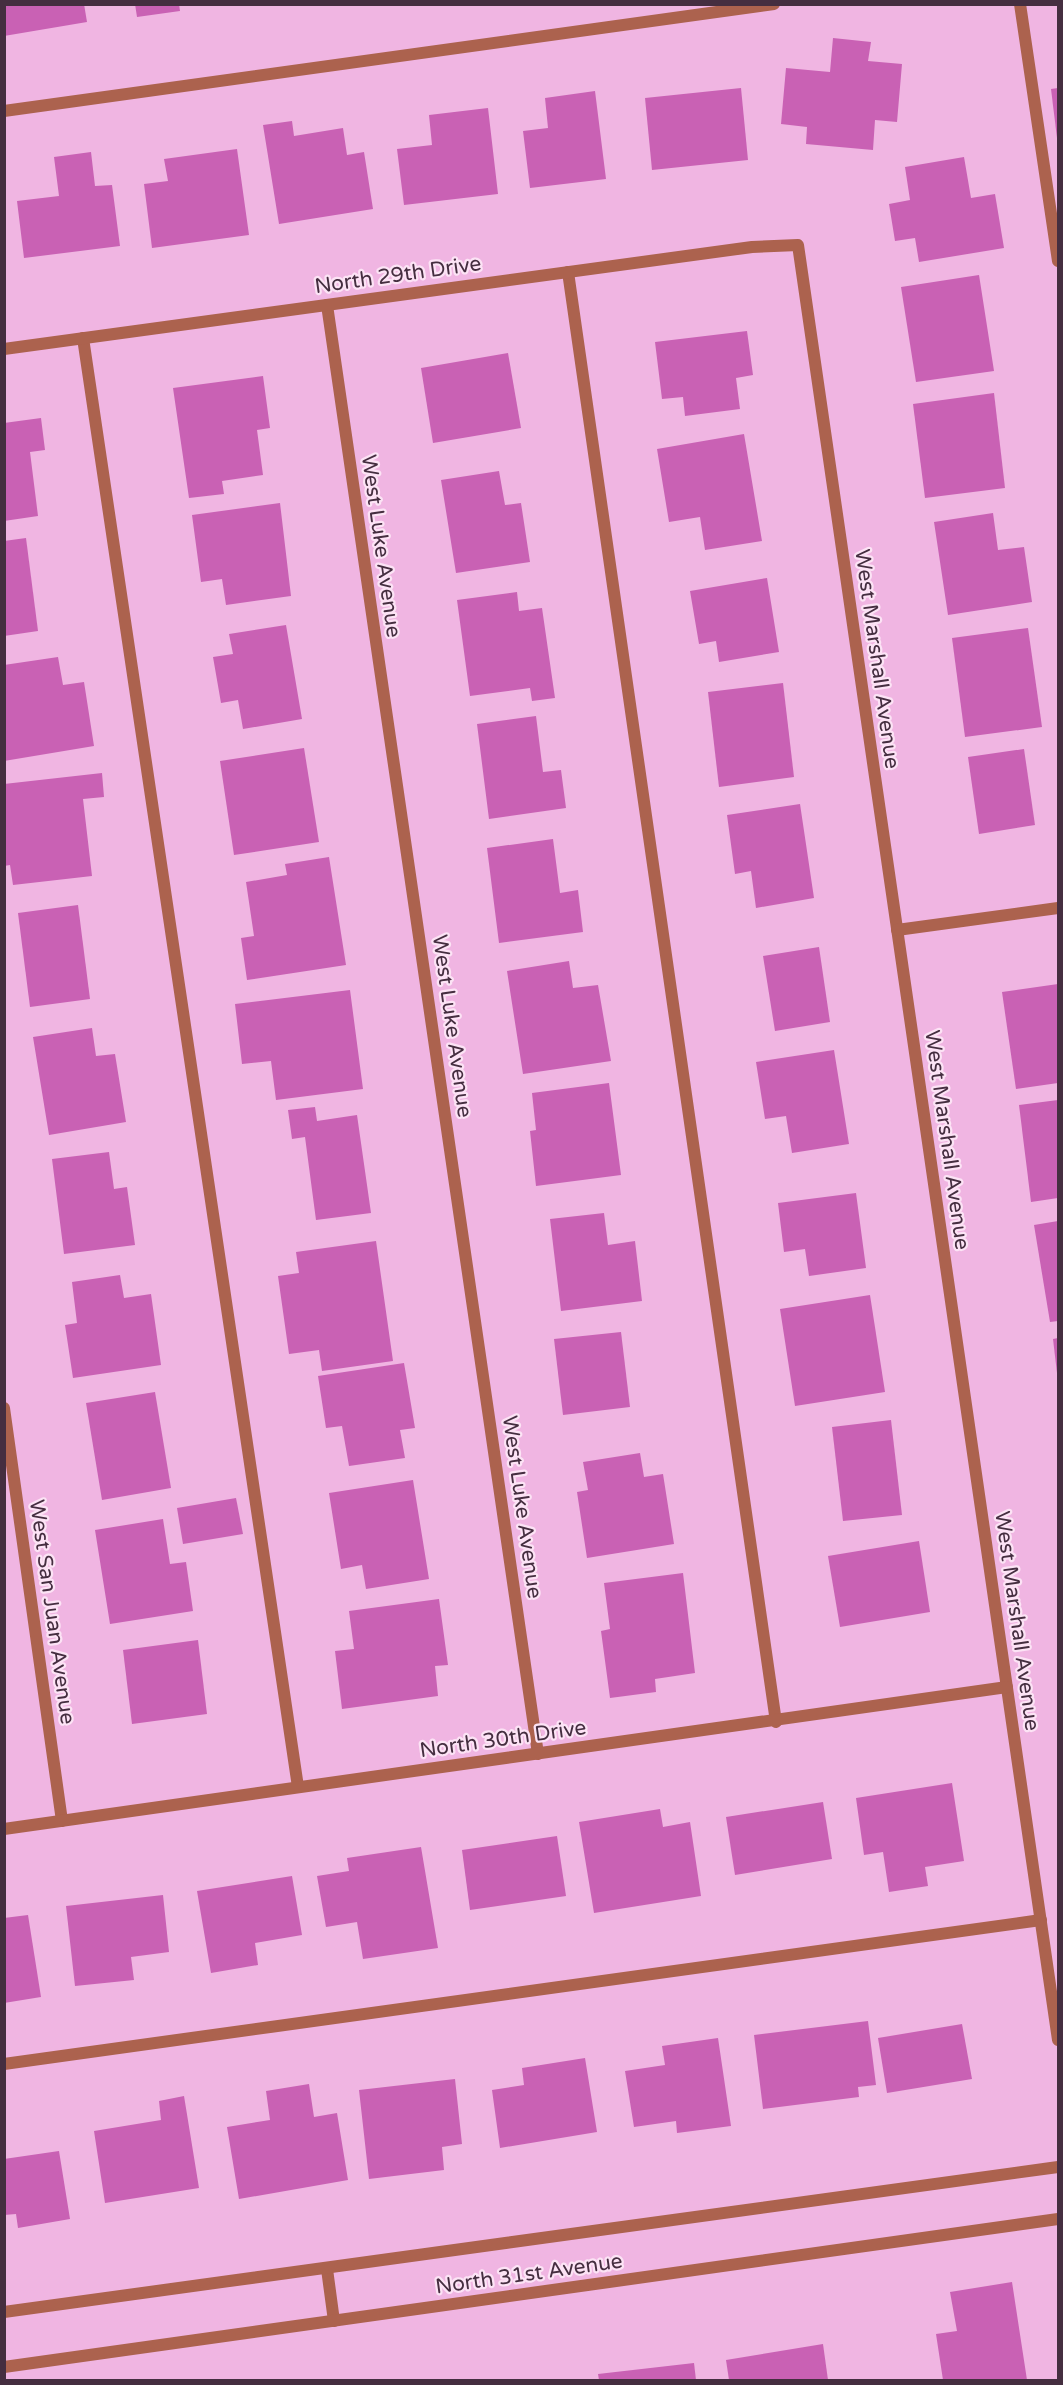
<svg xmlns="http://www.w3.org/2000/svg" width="1063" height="2385" font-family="'Varela Round',sans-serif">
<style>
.building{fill:#c961b4}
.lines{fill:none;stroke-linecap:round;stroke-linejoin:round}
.service{stroke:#ac624e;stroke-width:12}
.minor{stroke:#ac624e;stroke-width:12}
.tertiary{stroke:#ac624e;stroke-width:12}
.labels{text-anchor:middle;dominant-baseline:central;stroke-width:4.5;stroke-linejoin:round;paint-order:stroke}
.street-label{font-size:21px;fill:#452e40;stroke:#fce3f5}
</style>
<rect width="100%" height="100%" fill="#f0b5e2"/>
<!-- building -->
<g class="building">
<path d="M4 4H84L87 22 4 36Z"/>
<path d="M135 4H179L180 11 137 17Z"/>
<path d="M833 38 871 42 868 61 902 64 897 122 875 120 873 150 806 144 807 127 781 124 786 68 830 72Z"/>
<path d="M741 88 748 160 652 170 645 98Z"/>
<path d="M1058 88V138H1057L1051 89Z"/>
<path d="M595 91 606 179 530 188 523 131 548 128 545 98Z"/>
<path d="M488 108 498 194 404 205 397 149 432 145 429 115Z"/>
<path d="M292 121 294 136 343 128 347 155 364 152 373 209 279 224 263 125Z"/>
<path d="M237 149 249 235 152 248 144 184 168 181 164 159Z"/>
<path d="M91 152 95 186 112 185 120 246 24 258 17 201 59 196 54 157Z"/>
<path d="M964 157 971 198 995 194 1004 248 919 262 915 238 895 241 889 204 910 200 905 167Z"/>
<path d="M979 275 994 371 916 382 901 287Z"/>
<path d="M747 331 753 375 736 378 740 409 685 416 683 397 662 399 655 342Z"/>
<path d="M508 353 521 428 433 443 421 368Z"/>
<path d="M263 376 270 428 257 430 263 475 222 481 224 494 189 498 173 388Z"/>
<path d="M994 393 1005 488 925 498 913 404Z"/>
<path d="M41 418 45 450 30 452 38 516 4 521V423Z"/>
<path d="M744 434 762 541 705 550 700 517 669 522 657 449Z"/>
<path d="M499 471 505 505 521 503 530 562 456 573 441 480Z"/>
<path d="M280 503 291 596 226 605 222 579 201 582 192 515Z"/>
<path d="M993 513 998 550 1024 547 1032 602 948 615 934 522Z"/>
<path d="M26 538 38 631 4 636V541Z"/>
<path d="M767 578 779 652 719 662 716 641 699 644 690 591Z"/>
<path d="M517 592 519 611 542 608 555 698 532 701 530 688 470 696 457 600Z"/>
<path d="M286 625 302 719 243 729 238 700 221 703 213 657 233 654 229 634Z"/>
<path d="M1028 628 1042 727 965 737 952 638Z"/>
<path d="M58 657 63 685 84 682 94 746 4 761V665Z"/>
<path d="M783 683 794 777 719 787 708 692Z"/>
<path d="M536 716 543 772 561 770 566 808 489 819 477 724Z"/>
<path d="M304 748 319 842 234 855 220 761Z"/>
<path d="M1024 749 1035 825 979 834 968 757Z"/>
<path d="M102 773 104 797 83 799 92 876 13 885 10 865 4 866V784Z"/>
<path d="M800 804 814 898 756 908 751 871 735 874 727 815Z"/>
<path d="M553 839 560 893 578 890 583 932 499 943 487 848Z"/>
<path d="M329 857 346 965 247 980 241 938 254 936 246 882 287 875 285 864Z"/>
<path d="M78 905 90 999 30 1007 18 913Z"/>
<path d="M819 947 830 1022 775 1031 763 956Z"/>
<path d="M569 961 573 988 598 985 611 1061 523 1074 507 971Z"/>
<path d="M1058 984V1083L1016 1089 1002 992Z"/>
<path d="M350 990 363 1089 276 1100 271 1061 242 1064 235 1004Z"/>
<path d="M92 1028 96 1056 115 1054 126 1122 49 1135 33 1037Z"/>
<path d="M834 1050 849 1144 792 1153 786 1116 765 1119 756 1062Z"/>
<path d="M609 1083 621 1175 536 1186 530 1131 536 1130 532 1093Z"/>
<path d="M1058 1100V1198L1031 1202 1019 1105Z"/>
<path d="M315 1107 317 1121 357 1115 371 1213 316 1220 305 1137 292 1139 288 1110Z"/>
<path d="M109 1152 114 1189 127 1187 135 1245 64 1254 52 1159Z"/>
<path d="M856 1193 866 1268 809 1276 805 1249 784 1252 778 1203Z"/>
<path d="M604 1213 608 1245 635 1241 642 1301 561 1311 550 1219Z"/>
<path d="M1058 1221V1321L1050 1322 1034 1225Z"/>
<path d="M376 1241 393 1361 322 1371 319 1350 289 1354 278 1276 299 1273 296 1252Z"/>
<path d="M120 1275 124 1298 151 1294 161 1365 73 1378 65 1325 77 1323 72 1282Z"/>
<path d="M870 1295 885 1392 795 1406 780 1309Z"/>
<path d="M621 1332 630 1407 563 1415 554 1339Z"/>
<path d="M1058 1338V1372L1057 1373 1053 1339Z"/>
<path d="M404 1363 415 1428 400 1430 405 1458 349 1466 342 1426 326 1428 318 1376Z"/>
<path d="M155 1392 171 1488 102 1500 86 1403Z"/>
<path d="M891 1420 902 1515 843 1521 832 1427Z"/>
<path d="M640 1453 644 1477 663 1474 674 1544 587 1558 577 1492 588 1490 583 1462Z"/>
<path d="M413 1480 429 1579 366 1589 362 1565 341 1569 329 1493Z"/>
<path d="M236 1498 243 1534 183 1544 177 1508Z"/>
<path d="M163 1519 170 1564 186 1562 193 1611 110 1624 95 1530Z"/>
<path d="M919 1541 930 1612 840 1627 828 1556Z"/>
<path d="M683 1573 695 1673 655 1679 656 1692 610 1698 601 1631 610 1629 604 1583Z"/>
<path d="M439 1599 448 1665 435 1666 438 1696 342 1709 335 1651 354 1649 349 1611Z"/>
<path d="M198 1640 207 1714 132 1724 123 1650Z"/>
<path d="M952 1783 964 1861 925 1867 928 1886 889 1892 883 1852 864 1855 856 1798Z"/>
<path d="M823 1802 832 1859 735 1875 726 1817Z"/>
<path d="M660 1809 663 1827 690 1822 701 1896 594 1913 579 1822Z"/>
<path d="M557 1836 566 1896 470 1910 462 1850Z"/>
<path d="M421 1847 438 1948 363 1959 357 1922 326 1927 317 1876 349 1871 347 1858Z"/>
<path d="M292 1876 302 1935 255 1943 258 1965 211 1973 197 1891Z"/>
<path d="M163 1895 169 1952 131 1957 134 1980 75 1986 66 1906Z"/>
<path d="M28 1915 41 1997 4 2003V1918Z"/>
<path d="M868 2021 876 2085 858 2087 859 2097 763 2109 754 2035Z"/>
<path d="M962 2024 972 2079 887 2093 878 2038Z"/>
<path d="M718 2038 731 2126 677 2133 676 2121 634 2127 625 2071 665 2065 662 2046Z"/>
<path d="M585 2058 597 2132 500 2148 492 2090 524 2085 522 2068Z"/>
<path d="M455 2079 462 2144 442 2147 444 2170 369 2179 359 2090Z"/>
<path d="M309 2084 314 2117 337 2113 348 2180 239 2199 227 2127 270 2120 266 2091Z"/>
<path d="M184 2096 199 2188 105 2203 94 2131 161 2120 159 2101Z"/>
<path d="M59 2151 70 2219 18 2228 16 2214 4 2215V2159Z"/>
<path d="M1012 2282 1027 2380H943L936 2334 957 2331 950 2292Z"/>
<path d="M823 2344 828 2380H729L726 2360Z"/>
<path d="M694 2363 696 2380H599L598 2374Z"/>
</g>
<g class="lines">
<!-- service -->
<g class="service">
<path d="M1020 4 1058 261"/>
<path d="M4 111 774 4"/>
<path d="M568 272 776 1722"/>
<path d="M83 338 298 1787"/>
<path d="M4 2064 1041 1920"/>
</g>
<!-- minor -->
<g class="minor">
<path d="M327 305 538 1754"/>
<path d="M4 349 752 247 798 245 1058 2040"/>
<path d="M897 930 1058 908"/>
<path d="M4 1408 62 1821"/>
<path d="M4 1829 1007 1687"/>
</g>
<!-- tertiary -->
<g class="tertiary">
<path d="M327 2269 334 2321"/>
<path d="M4 2312 1058 2167"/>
<path d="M4 2367 1058 2219"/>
</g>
</g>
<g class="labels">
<!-- street labels -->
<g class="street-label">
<text transform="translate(398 275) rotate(-8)">North 29th Drive</text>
<text transform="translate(381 546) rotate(82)">West Luke Avenue</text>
<text transform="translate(877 659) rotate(82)">West Marshall Avenue</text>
<text transform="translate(452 1026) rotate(82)">West Luke Avenue</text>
<text transform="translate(947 1140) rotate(82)">West Marshall Avenue</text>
<text transform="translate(522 1507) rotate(82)">West Luke Avenue</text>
<text transform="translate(52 1612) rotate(82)">West San Juan Avenue</text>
<text transform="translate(1017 1621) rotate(82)">West Marshall Avenue</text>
<text transform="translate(503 1739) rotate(-8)">North 30th Drive</text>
<text transform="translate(529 2274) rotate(-8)">North 31st Avenue</text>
</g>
</g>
<!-- border -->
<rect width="1063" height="2385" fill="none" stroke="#452e40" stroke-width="12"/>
</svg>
